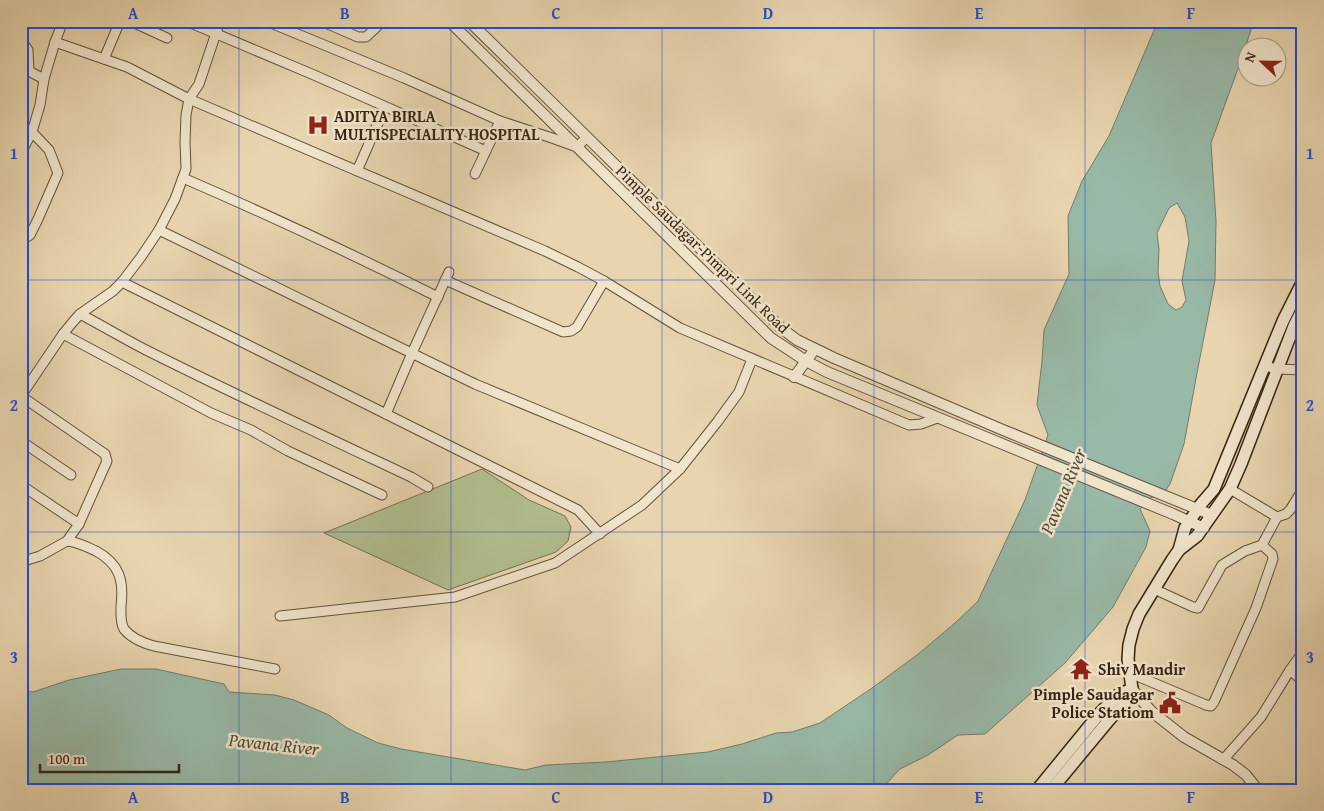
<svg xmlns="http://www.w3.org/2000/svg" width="1324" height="811" font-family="'Gentium Book Plus',serif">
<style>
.green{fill:#b2be8e;stroke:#747150}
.water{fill:#98b9a7;stroke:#717d6c;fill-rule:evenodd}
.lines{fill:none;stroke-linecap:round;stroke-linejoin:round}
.minor-casing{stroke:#63503a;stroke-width:11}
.tertiary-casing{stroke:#63503a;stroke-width:12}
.secondary-casing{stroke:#372413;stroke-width:14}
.minor{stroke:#f0e4cb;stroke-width:9}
.tertiary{stroke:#f0e4cb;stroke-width:10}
.secondary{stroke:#f0e4cb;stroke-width:11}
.grid{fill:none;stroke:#1d4ed8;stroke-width:1;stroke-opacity:0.55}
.labels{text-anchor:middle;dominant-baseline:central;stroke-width:5;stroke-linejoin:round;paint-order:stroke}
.poi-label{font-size:16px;font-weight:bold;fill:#372413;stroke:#f0e4cb;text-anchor:start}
.street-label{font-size:16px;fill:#372413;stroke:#f0e4cb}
.water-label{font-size:18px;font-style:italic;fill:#4f4938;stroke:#f0e4cb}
.neatline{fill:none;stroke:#1d4ed8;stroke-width:2}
.grid-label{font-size:16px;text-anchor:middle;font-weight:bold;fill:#1d4ed8}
</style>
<rect width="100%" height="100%" fill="#e8d5af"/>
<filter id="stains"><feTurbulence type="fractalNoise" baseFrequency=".004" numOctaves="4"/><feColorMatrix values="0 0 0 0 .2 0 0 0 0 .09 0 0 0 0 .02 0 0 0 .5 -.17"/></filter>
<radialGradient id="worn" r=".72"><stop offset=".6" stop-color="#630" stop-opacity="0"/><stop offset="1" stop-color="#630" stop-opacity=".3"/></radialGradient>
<!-- green -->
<path class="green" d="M482 469 529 500 565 516 571 527 568 541 556 552 448 590 324 533Z"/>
<!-- water -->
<path class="water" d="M1158 21H1254L1240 63 1211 143 1216 221 1215 280 1197 373 1184 444 1170 484 1161 497H1152L1140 509 1150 531 1146 547 1113 607 1065 663 985 734 958 735 928 755 900 769 885 785 871 790H21V690L33 692 69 680 121 669H156L224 684 229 692 275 695 294 700 329 715 347 728 378 743 401 749 525 770 546 765 606 762 708 752 742 744 776 733 792 732 820 723 872 688 917 655 954 624 978 601 1025 500 1048 435 1037 405 1042 361 1044 330 1069 274 1068 216 1082 181 1109 136ZM1177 203 1185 217 1189 241 1182 281 1186 300 1182 307 1176 310 1168 304 1160 286 1158 272 1159 249 1157 233 1169 208Z"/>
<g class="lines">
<!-- minor casing -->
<g class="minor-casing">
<g id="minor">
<path d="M130 21 167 38"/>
<path d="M186 21 314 75 486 151"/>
<path d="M266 21 404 78 500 121 475 174"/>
<path d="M321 21 358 37H366L383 21"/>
<path d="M21 40 28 50 29 71"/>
<path d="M55 42 127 67 189 99 545 251 578 267 604 281 680 328 909 425 921 424 937 418"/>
<path d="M104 59 120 21"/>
<path d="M21 67 44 79"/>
<path d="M500 121 552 138 577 147 587 137"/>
<path d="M21 153 32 132 40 105 44 79 55 42 63 21"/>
<path d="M357 171 382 114"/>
<path d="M183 178C269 215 354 255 438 297"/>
<path d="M159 230 475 384 680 469"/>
<path d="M21 241 30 235 38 219 58 173 49 150 32 132"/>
<path d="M445 280 563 332 571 331 577 327 604 281"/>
<path d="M122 282 578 510 600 534"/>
<path d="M80 314C103 326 126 340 150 352 236 395 324 436 411 477L428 487"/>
<path d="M63 334 211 413 251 430 288 451 382 495"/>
<path d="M1264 366 1278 369 1303 370"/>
<path d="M21 396 63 334 72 323 80 314 113 291 122 282 141 257 159 230 175 199 186 169 185 142 186 115 189 99 199 84 220 21"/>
<path d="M386 414 412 353 449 272"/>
<path d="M21 441 71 475"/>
<path d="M21 485 79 524"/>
<path d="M1230 489 1277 517"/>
<path d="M67 541C78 542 87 547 96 551 120 564 124 581 121 606 121 614 120 622 124 629 131 638 143 643 154 646L275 669"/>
<path d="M21 559 27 560 40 556 67 541 79 524 107 461 105 454 21 396"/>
<path d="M1154 589 1193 607 1198 608 1222 565 1245 551 1262 545"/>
<path d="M280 616 455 597 555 563 642 505 680 469 718 421 739 392 752 359"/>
<path d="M1290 670 1303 681"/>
<path d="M1130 673 1206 705 1211 706 1214 702 1256 608 1273 559 1272 554 1262 545 1277 517 1286 514 1290 510 1303 489"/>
<path d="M1223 760 1261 717 1290 670 1303 652"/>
</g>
</g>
<!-- tertiary casing -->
<g class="tertiary-casing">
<g id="tertiary">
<path d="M449 21 771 338 806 361 827 372 1173 514 1204 528"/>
<path d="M469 21 781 328 797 340 834 358 1003 430 1212 515"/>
<path d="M794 377 815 349"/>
<path d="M1132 689 1151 711 1184 737 1233 765 1246 775 1258 790"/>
</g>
</g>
<!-- secondary casing -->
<g class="secondary-casing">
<g id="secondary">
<path d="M1179 550 1185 528 1201 504 1214 489 1283 321 1303 281"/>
<path d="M1037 790 1100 713 1118 695 1132 689"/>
<path d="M1051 790 1109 720 1126 702 1132 689 1128 659 1129 645 1133 629 1139 614 1172 560 1179 550 1197 536 1230 489 1241 464 1294 326 1303 308"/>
</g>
</g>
<!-- minor -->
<use href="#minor" class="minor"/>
<!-- tertiary -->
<use href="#tertiary" class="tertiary"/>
<!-- secondary -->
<use href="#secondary" class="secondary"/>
</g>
<!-- grid -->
<path class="grid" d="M239 21V790M451 21V790M662 21V790M874 21V790M1085 21V790M21 280H1303M21 532H1303"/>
<!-- icons -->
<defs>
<g id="hospital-bare" transform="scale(1.725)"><path d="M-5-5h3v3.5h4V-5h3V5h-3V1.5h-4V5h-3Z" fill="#8f2418" stroke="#f0e4cb" stroke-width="2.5" paint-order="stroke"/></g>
<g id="temple-bare" transform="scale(1.725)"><path d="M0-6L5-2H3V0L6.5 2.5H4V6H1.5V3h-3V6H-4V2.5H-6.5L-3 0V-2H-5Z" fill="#8f2418" stroke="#f0e4cb" stroke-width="2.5" paint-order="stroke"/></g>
<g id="civic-bare" transform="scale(1.725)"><path d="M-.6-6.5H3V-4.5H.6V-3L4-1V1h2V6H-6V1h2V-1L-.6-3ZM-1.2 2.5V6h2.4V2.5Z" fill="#8f2418" stroke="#f0e4cb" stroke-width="2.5" paint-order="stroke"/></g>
</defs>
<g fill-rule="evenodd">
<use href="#hospital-bare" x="318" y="125"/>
<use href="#temple-bare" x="1081" y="669"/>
<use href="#civic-bare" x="1170" y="703"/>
</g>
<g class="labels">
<!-- poi labels -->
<g class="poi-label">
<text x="334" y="116">ADITYA BIRLA<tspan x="334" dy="18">MULTISPECIALITY HOSPITAL</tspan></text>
<text x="1098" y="669">Shiv Mandir</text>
<text x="1154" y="694" text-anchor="end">Pimple Saudagar<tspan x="1154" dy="18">Police Statiom</tspan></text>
</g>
<!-- street labels -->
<g class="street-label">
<text transform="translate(703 249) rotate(44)">Pimple Saudagar-Pimpri Link Road</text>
</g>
<!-- water labels -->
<g class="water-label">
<text transform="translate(1063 491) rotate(-67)">Pavana River</text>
<text transform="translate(274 744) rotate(6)">Pavana River</text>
</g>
</g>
<!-- margin -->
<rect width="1324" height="811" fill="none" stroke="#e8d5af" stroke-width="55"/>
<!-- north arrow -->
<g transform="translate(1262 62) rotate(292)"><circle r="24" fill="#f0e4cb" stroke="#a69781"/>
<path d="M0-4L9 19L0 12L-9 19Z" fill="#8f2418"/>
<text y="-8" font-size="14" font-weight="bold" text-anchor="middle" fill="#372413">N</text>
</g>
<!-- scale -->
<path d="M40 764v8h139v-8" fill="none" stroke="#372413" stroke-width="2.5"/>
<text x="48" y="764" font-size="15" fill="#372413" stroke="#f0e4cb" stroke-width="4" paint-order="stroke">100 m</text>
<rect x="28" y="28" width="1268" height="756" class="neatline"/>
<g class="grid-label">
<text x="133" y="19">A</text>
<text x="345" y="19">B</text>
<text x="556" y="19">C</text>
<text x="768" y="19">D</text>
<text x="979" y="19">E</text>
<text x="1191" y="19">F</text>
<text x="14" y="159">1</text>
<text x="1310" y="159">1</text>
<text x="14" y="411">2</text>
<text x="1310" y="411">2</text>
<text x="14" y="663">3</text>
<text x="1310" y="663">3</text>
<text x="133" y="803">A</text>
<text x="345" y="803">B</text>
<text x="556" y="803">C</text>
<text x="768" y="803">D</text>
<text x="979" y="803">E</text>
<text x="1191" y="803">F</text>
</g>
<rect width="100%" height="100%" filter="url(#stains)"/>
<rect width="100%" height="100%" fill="url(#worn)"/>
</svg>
